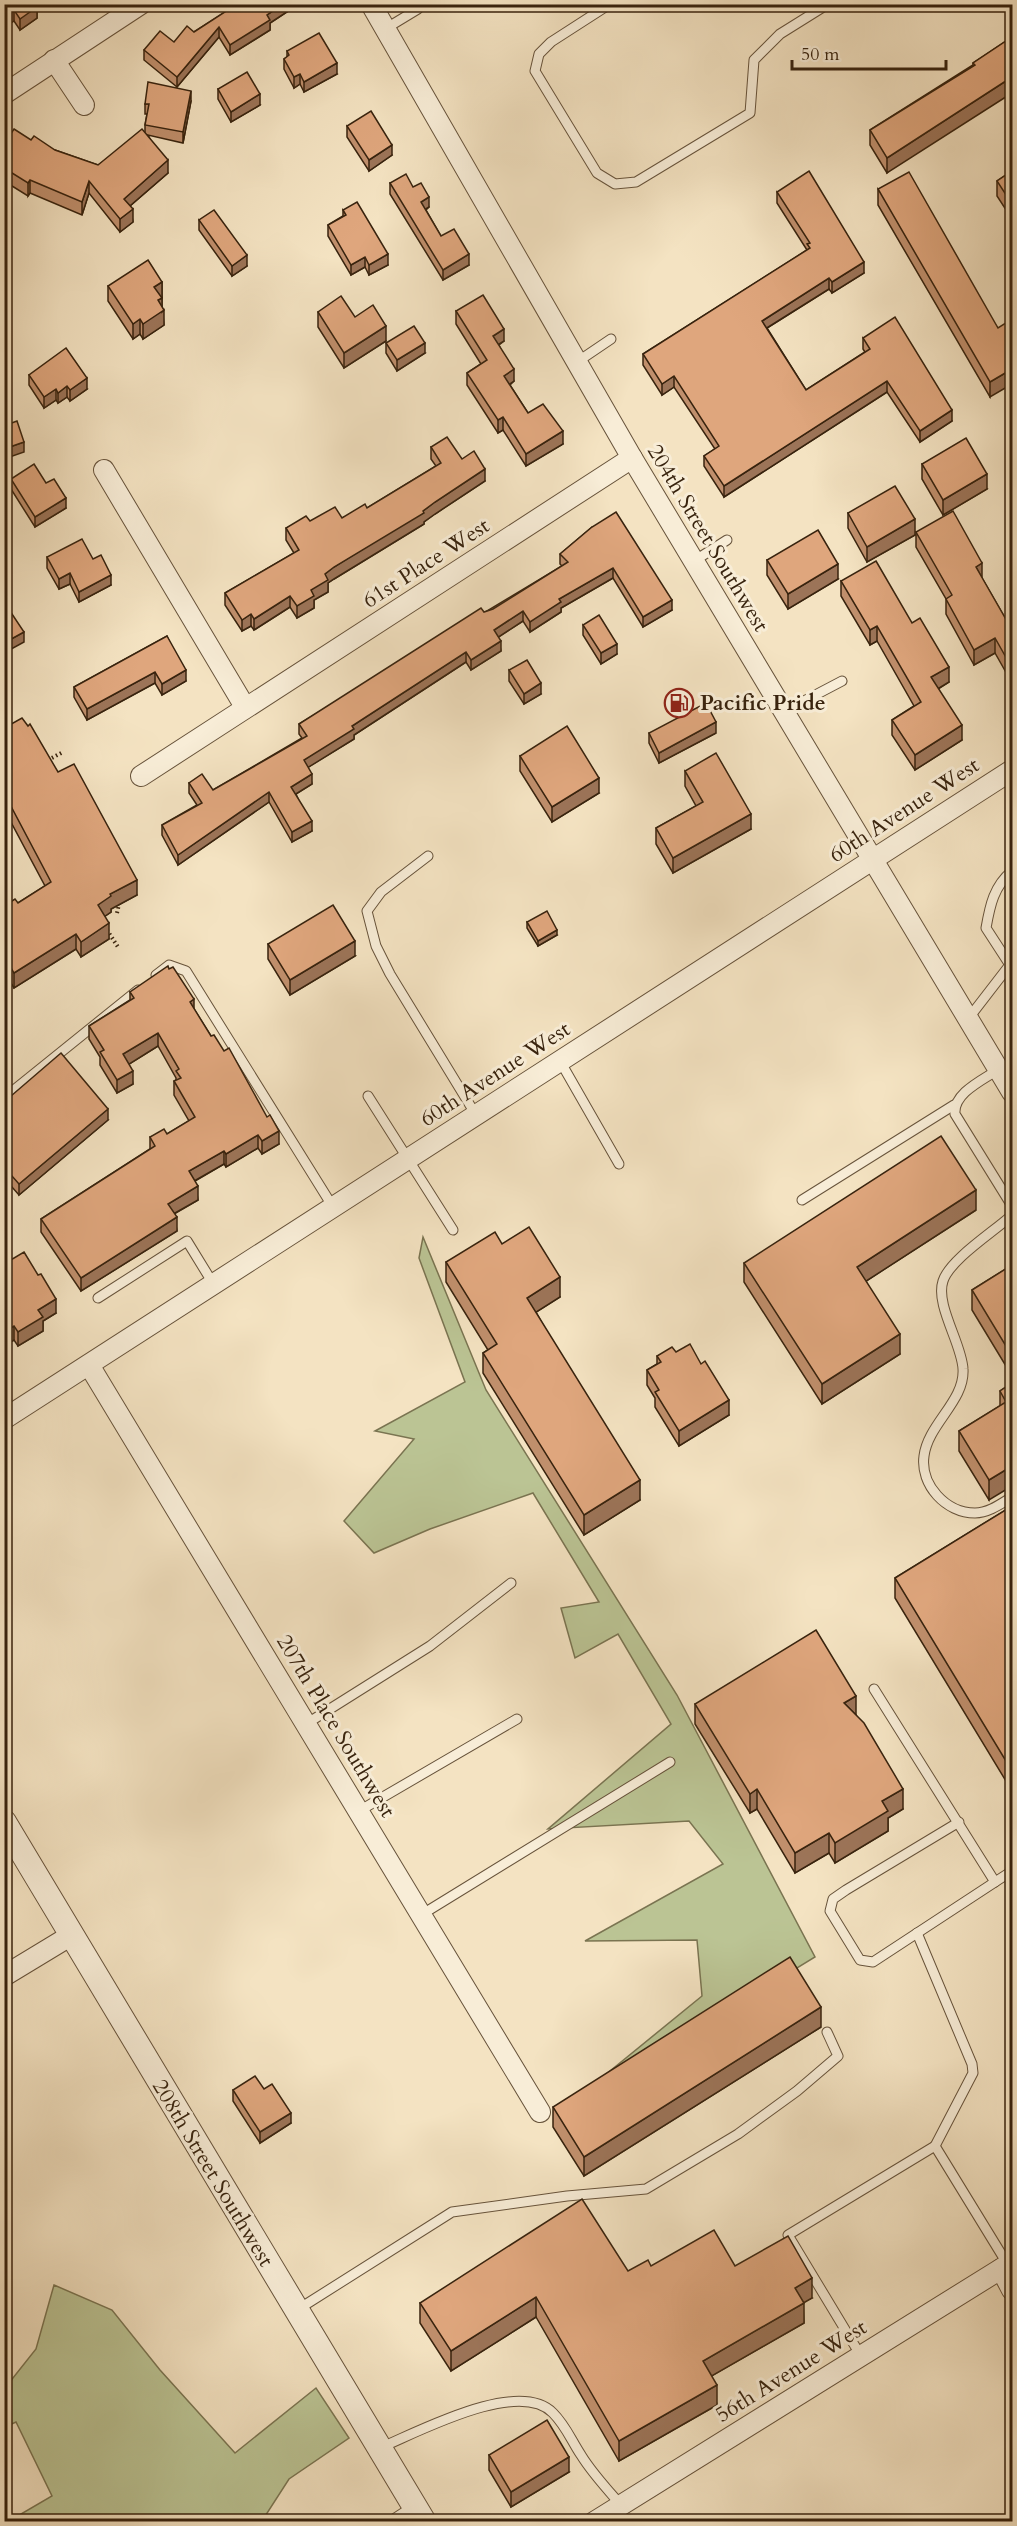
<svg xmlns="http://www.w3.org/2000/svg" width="1017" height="2526" font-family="Cardo,serif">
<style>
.green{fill:#bbc494;stroke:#7a7451;stroke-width:1.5}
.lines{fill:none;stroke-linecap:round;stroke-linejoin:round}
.service-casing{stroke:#67533b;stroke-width:11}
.minor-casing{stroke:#67533b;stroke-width:22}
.tertiary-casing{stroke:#67533b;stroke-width:26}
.path{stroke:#38230e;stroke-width:4;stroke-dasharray:1.5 3;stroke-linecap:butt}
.service{stroke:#f8edd7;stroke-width:9}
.minor{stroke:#f8edd7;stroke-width:20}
.tertiary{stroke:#f8edd7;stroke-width:24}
.wall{fill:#c08f6c;stroke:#38230e;stroke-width:1.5}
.shaded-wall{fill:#9c7458;stroke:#38230e;stroke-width:1.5}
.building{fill:#dfa67d;stroke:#38230e;stroke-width:1.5}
.labels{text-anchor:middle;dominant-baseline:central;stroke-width:6;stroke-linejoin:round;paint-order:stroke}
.street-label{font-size:22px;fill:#38230e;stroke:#f8edd7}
.poi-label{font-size:22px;font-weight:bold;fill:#38230e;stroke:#f8edd7;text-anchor:start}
</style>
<rect width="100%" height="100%" fill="#f4e3c2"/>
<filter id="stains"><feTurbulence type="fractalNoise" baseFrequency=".00333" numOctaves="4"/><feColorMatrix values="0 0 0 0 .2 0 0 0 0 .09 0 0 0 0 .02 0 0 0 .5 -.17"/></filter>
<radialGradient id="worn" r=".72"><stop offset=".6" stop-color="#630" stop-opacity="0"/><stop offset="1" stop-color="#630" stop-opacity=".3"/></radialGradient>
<!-- green -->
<g class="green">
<path d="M423 1237 486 1390 677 1695 815 1957 556 2115 702 1996 697 1940 585 1941 723 1864 689 1821 548 1829 671 1724 618 1634 575 1658 561 1608 599 1602 533 1493 430 1529 374 1553 344 1521 414 1439 375 1431 465 1382 419 1258Z"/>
<path d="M54 2285 112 2310 160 2370 235 2453 316 2388 349 2438 289 2479 262 2521H9L52 2496 16 2422 5 2427V2388L36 2349Z"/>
</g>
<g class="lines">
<!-- service casing -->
<g class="service-casing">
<g id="service">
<path d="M610 4 551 42 539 54 535 71 597 173 615 184 636 182 750 113 754 60 780 34 828 4"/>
<path d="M385 29 418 9"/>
<path d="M577 362 611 339"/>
<path d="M694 561 727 540"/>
<path d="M783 712 842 681"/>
<path d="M428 856 381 892 367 911 376 946 390 974 476 1115"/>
<path d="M1010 965 986 928C990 905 994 886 1012 871"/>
<path d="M156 975 169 965 186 971 333 1207"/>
<path d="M968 1019 1012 962"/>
<path d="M560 1061 619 1164"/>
<path d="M999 1069C983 1080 953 1093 955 1114L1012 1206"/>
<path d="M368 1096 453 1230"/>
<path d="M4 1098 138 990"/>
<path d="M802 1200 954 1105"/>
<path d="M1012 1215C995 1231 950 1259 943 1281 935 1305 962 1344 963 1369 965 1401 928 1424 924 1456 920 1485 946 1513 975 1513 989 1513 1002 1503 1012 1497"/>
<path d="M98 1298 187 1241 214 1285"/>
<path d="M874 1689 995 1882 1012 1871"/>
<path d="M306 1724 430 1646 511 1583"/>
<path d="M359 1811 517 1719"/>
<path d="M959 1822 846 1890 833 1899 830 1911 860 1960 873 1962 995 1882"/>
<path d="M421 1915 670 1762"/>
<path d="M917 1933 972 2064 973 2073 935 2146"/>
<path d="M297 2310 452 2212 567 2196 646 2189 738 2134 797 2091 838 2056 827 2032"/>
<path d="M861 2356 788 2235 935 2146 1008 2265"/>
<path d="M382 2447C420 2431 519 2378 553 2413 566 2426 571 2440 581 2455 592 2473 607 2489 621 2505"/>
<path d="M389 2522 412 2507"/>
</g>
</g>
<!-- minor casing -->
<g class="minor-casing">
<g id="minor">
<path d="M371 4 632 458 1012 1092"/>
<path d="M54 60 84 105"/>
<path d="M4 94 141 4"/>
<path d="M104 470 245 707"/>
<path d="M141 776 632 458"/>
<path d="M89 1365 540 2112"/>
<path d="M4 1419 1012 770"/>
<path d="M4 1976 70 1936"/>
<path d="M1001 2269 1012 2290"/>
<path d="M594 2522 1012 2262"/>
</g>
</g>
<!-- tertiary casing -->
<g class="tertiary-casing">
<path id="tertiary" d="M4 1822 424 2522"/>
</g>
<!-- path -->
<g class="path">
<path d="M48 760 63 752"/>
<path d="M117 913 120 900"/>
<path d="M107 930 118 947"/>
</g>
<!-- service -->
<use href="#service" class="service"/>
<!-- minor -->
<use href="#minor" class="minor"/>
<!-- tertiary -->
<use href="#tertiary" class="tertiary"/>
</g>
<!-- wall -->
<g class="wall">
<path d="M4 4H49L37 12V18L20 30 14 21Z"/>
<path d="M225 4H299L270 23V30L230 55 219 37 177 87 144 60V50L174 42 194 32 227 11 225 9Z"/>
<path d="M1012 37 887 173 870 145V130L973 65V63Z"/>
<path d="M287 51 337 74 304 92 300 84 294 88 284 69V59L287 57Z"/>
<path d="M218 89 260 105 231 122 218 99Z"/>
<path d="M191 101 183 143 148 135 168 173 130 206 133 222 120 232 89 193 82 215 30 193 28 196 4 181V144L55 150 98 165 145 132V125L147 114H145V104Z"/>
<path d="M347 126 392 155 369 171 347 137Z"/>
<path d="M1012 171V219L997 196V181Z"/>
<path d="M390 183 413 187 429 207 426 210 441 236 469 265 443 280 390 194Z"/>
<path d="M878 189 998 328 990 397 878 205Z"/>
<path d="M777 192 864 273 832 293 829 289 767 328 806 390 865 352 863 349V338L952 421 920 442 887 392 724 497 704 466V456L715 449 674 387 662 395 643 365V354L807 250 777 203Z"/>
<path d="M343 210 388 265 369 275 365 267 351 275 328 236V225L343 216Z"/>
<path d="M199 220 247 266 232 276 199 230Z"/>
<path d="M162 282V306L164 325 143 339 140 334 133 339 108 301V286Z"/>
<path d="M456 311 504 341 499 345 514 381 510 385 528 413 563 444 526 466 503 430 498 433 467 385V373L481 364 456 324Z"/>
<path d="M318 312 355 317 386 341 344 368 318 327Z"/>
<path d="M386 343 425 353 397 371 386 353Z"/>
<path d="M29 375 87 389 70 401 67 397 58 403 56 400 44 408 29 385Z"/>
<path d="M431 447 462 459 485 481 435 514 424 522V524L334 579 328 583V592L314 600V608L297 618 290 607 254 630 251 626 242 631 225 605V593L294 553 286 540V528L310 521 342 518 367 508 436 466 431 459Z"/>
<path d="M922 464 987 489 943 515 922 479Z"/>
<path d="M11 479 46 483 66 508 35 527 11 489Z"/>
<path d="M848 513 915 535 867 562 848 528Z"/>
<path d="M592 527 672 610 643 627 613 578 561 608V612L530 632 523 621 498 637 501 651 471 670 466 662 354 735V739L308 767 312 784 296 794 312 831 292 842 269 802 178 865 162 835V825L197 805 189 793V783L213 790 302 738 299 734V724L562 566 560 564V554Z"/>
<path d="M916 532 982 578 1012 630V683L995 653 974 665 946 614V599L916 547Z"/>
<path d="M47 557 93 559 111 585 79 602 70 584 59 589 47 568Z"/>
<path d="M767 560 838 579 788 609 767 575Z"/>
<path d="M841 581 912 623 949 682 938 689 962 740 915 770 892 735V720L914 706 877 641 870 645 841 596Z"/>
<path d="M583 625 617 654 601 664 583 635Z"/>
<path d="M167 636 186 681 162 695 155 683 87 720 74 697V687Z"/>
<path d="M509 670 541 694 524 704 509 681Z"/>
<path d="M4 724 6 727 58 772 137 895 111 909V912L105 916 109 939 81 957 76 949 14 988 6 975 4 906 18 903 45 886 4 809Z"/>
<path d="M649 733H716L659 763 649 743Z"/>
<path d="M520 756 599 793 552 822 520 771Z"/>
<path d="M685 771 751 829 673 873 656 844V828L696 806 685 786Z"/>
<path d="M527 922 557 935 538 946 527 928Z"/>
<path d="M268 944 355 956 290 995 268 959Z"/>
<path d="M130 992 194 1009 279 1144 262 1154 258 1148 226 1167 224 1164 195 1181 198 1200 174 1214 177 1231 81 1291 41 1232V1219L150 1149V1137L167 1134 189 1121 174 1095V1081L176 1080V1078L158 1046 129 1064 133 1084 117 1093 100 1065V1057L89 1039V1026L130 1000Z"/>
<path d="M4 1102 108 1120 19 1195 4 1178Z"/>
<path d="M976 1210 866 1281 900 1354 822 1404 744 1282V1263Z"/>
<path d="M502 1244 560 1297 536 1312 640 1500 584 1535 483 1373V1353L488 1350 446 1282V1262Z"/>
<path d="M4 1264 56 1313 43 1321V1331L18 1346 14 1340 4 1346Z"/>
<path d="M1012 1265V1376L972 1310V1290Z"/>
<path d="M676 1352 729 1415 679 1446 655 1407V1398L647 1385V1370L657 1364V1356Z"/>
<path d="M1012 1383 989 1500 959 1451V1431L1000 1406V1391Z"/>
<path d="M1012 1506V1791L895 1598V1578Z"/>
<path d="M695 1704 856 1715 903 1809 888 1818V1831L835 1863 829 1853 795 1873 757 1809 750 1813 695 1724Z"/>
<path d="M821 2027 584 2176 553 2127V2107Z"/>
<path d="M264 2089 291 2123 260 2143 233 2101V2090Z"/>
<path d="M651 2266H735L812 2298 803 2302 804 2323 711 2376 717 2405 619 2461 536 2317 451 2371 420 2323V2303L628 2271Z"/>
<path d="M489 2455 569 2472 511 2507 489 2470Z"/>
</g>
<!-- shaded-wall -->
<g class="shaded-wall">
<path d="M34 4H49L37 12V18L20 30V19Z"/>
<path d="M283 4H299L270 23V30L230 55V45L267 15Z"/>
<path d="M14 10V21L4 27V16Z"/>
<path d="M219 27V37L177 87V77Z"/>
<path d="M337 63V74L304 92V82Z"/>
<path d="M300 74V84L294 88V77Z"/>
<path d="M1012 77V93L887 173V158Z"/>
<path d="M191 91V101L183 143V132Z"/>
<path d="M260 94V105L231 122V112Z"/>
<path d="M392 145V155L369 171V160Z"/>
<path d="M168 160V173L124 211V199Z"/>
<path d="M30 180V193L28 196V183Z"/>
<path d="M89 181V193L82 215V202Z"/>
<path d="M429 197V207L421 212V202Z"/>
<path d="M133 209V222L120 232V219Z"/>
<path d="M388 254V265L369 275V265Z"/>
<path d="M469 254V265L443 280V270Z"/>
<path d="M247 255V266L232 276V266Z"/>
<path d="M365 257V267L351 275V265Z"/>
<path d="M864 262V273L832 293V282Z"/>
<path d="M829 278V289L762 331V321Z"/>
<path d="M162 282V297L154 302V287Z"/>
<path d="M162 298V312L164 310V325L143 339V324L158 300Z"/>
<path d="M140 319V334L133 339V324Z"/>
<path d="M386 326V341L344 368V353Z"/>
<path d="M504 329V341L493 348V336Z"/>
<path d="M425 343V353L397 371V360Z"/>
<path d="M514 369V381L504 388V376Z"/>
<path d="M1012 369V384L990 397V382Z"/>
<path d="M674 376V387L662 395V384Z"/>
<path d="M87 378V389L70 401V390Z"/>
<path d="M887 381V392L724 497V486Z"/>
<path d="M67 386V397L58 403V393Z"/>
<path d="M56 389V400L44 408V397Z"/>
<path d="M952 410V421L920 442V431Z"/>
<path d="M503 417V430L498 433V420Z"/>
<path d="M563 431V444L526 466V454Z"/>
<path d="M24 442V452L4 459V449Z"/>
<path d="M485 469V481L435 514 424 522V524L334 579 328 583V592L314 600V608L297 618V606L325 574 334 567 423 511 435 502Z"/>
<path d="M987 474V489L943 515V500Z"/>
<path d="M66 498V508L35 527V517Z"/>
<path d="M915 519V535L867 562V547Z"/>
<path d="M982 563V578L976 567Z"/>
<path d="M838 564V579L788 609V594Z"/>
<path d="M613 568V578L561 608V612L530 632V622L559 599Z"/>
<path d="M70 573V584L59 589V579Z"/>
<path d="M111 575V585L79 602V592Z"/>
<path d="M290 596V607L254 630V619Z"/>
<path d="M672 600V610L643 627V617Z"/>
<path d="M523 611V621L494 640V630Z"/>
<path d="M251 614V626L242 631V620Z"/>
<path d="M877 626V641L870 645V630Z"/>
<path d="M24 632V642L4 653V643Z"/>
<path d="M995 638V653L974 665V650Z"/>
<path d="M501 641V651L471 670V660Z"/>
<path d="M617 644V654L601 664V653Z"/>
<path d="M466 652V662L354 735V739L304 770V760L352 726Z"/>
<path d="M949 667V682L931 693V677Z"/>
<path d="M186 670V681L162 695V684Z"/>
<path d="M155 672V683L87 720V709Z"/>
<path d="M541 683V694L524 704V694Z"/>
<path d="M716 722V733L659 763V753Z"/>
<path d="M962 725V740L915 770V755Z"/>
<path d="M312 774V784L291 797V787Z"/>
<path d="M599 778V793L552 822V807Z"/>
<path d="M269 792V802L178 865V855Z"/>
<path d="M751 814V829L673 873V858Z"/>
<path d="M312 821V831L292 842V832Z"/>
<path d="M137 880V895L111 909V912L98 921V905L110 894Z"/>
<path d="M109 923V939L81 957V942Z"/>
<path d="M557 930V935L538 946V941Z"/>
<path d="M76 934V949L14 988V973Z"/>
<path d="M355 941V956L290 995V980Z"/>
<path d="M6 959V975L4 976V960Z"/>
<path d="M194 999V1013L190 1002Z"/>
<path d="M158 1033V1046L123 1068V1054Z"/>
<path d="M133 1071V1084L117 1093V1080Z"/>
<path d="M108 1109V1120L19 1195V1184Z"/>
<path d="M279 1131V1144L262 1154V1141Z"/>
<path d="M258 1135V1148L226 1167V1154Z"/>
<path d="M224 1151V1164L189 1184V1171Z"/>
<path d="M198 1186V1200L168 1217V1204Z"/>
<path d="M976 1190V1210L857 1287V1267Z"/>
<path d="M177 1217V1231L81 1291V1278Z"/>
<path d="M560 1277V1297L527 1318V1298Z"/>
<path d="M56 1299V1313L43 1321V1331L18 1346V1332L38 1310Z"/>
<path d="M14 1326V1340L4 1346V1332Z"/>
<path d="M900 1334V1354L822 1404V1384Z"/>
<path d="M729 1400V1415L679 1446V1431Z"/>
<path d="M1012 1466V1486L989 1500V1480Z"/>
<path d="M640 1480V1500L584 1535V1515Z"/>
<path d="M856 1696V1715L844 1703Z"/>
<path d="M757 1789V1809L750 1813V1794Z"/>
<path d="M903 1789V1809L888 1818V1831L835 1863V1843L882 1801Z"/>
<path d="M829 1833V1853L795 1873V1853Z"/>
<path d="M821 2007V2027L584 2176V2157Z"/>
<path d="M291 2113V2123L260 2143V2132Z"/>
<path d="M812 2278V2298L795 2308V2288Z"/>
<path d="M536 2297V2317L451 2371V2351Z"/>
<path d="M804 2303V2323L703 2381V2361Z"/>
<path d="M717 2385V2405L619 2461V2441Z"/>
<path d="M569 2457V2472L511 2507V2492Z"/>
</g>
<!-- building -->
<g class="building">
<path d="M4 4H36L37 7 20 19 14 10 4 16Z"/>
<path d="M229 4H283L267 15 270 20 230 45 219 27 177 77 144 50 160 31 174 42 187 26 194 32 231 8Z"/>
<path d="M319 33 337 63 304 82 300 74 294 77 284 59 289 55 287 51Z"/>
<path d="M1012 37V77L887 158 870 130 975 65 973 63Z"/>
<path d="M247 72 260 94 231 112 218 89Z"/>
<path d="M148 82 191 91 183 132 145 125 149 104H145Z"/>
<path d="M371 111 392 145 369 160 347 126Z"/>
<path d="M14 129 31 140 34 136 55 150 98 165 142 129 168 160 124 199 133 209 120 219 89 181 82 202 30 180 28 183 4 168V144Z"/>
<path d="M809 171 864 262 832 282 829 278 762 321 806 390 870 349 863 338 895 317 952 410 920 431 887 381 724 486 704 456 719 446 674 376 662 384 643 354 810 248 807 244 810 243 777 192Z"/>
<path d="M1012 171V204L997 181Z"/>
<path d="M909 172 998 328 1012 319V369L990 382 878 189Z"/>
<path d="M406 174 413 187 421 183 429 197 421 202 441 236 454 229 469 254 443 270 390 183Z"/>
<path d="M357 202 388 254 369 265 365 257 351 265 328 225 346 215 343 210Z"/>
<path d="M214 210 247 255 232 266 199 220Z"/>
<path d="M148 260 162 282 154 287 162 298 158 300 164 310 143 324 140 319 133 324 108 286Z"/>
<path d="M483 295 504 329 493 336 514 369 504 376 528 413 543 404 563 431 526 454 503 417 498 420 467 373 487 360 456 311Z"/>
<path d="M341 296 355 317 373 305 386 326 344 353 318 312Z"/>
<path d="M414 326 425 343 397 360 386 343Z"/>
<path d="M66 348 87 378 70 390 67 386 58 393 56 389 44 397 29 375Z"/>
<path d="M4 412 9 424 17 421 24 442 4 449Z"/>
<path d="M447 437 462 459 474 451 485 469 435 502 423 511 424 513 334 567 325 574 328 580 311 590 314 596 297 606 290 596 254 619 251 614 242 620 225 593 299 550 286 528 306 516 310 521 335 507 342 518 365 504 367 508 441 463 431 447Z"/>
<path d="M966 438 987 474 943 500 922 464Z"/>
<path d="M34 464 46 483 54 479 66 498 35 517 11 479Z"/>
<path d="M895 486 915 519 867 547 848 513Z"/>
<path d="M953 511 982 563 976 567 1012 630V668L995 638 974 650 946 599 952 595 916 532Z"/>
<path d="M616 512 672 600 643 617 613 568 559 599 561 602 530 622 523 611 494 630 501 641 471 660 466 652 352 726 354 729 304 760 312 774 291 787 312 821 292 832 269 792 178 855 162 825 202 803 189 783 202 774 213 790 307 736 299 724 481 608 484 612 493 609 568 562 560 554 592 527Z"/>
<path d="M818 530 838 564 788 594 767 560Z"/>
<path d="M82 539 93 559 101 555 111 575 79 592 70 573 59 579 47 557Z"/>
<path d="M876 561 912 623 920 618 949 667 931 677 962 725 915 755 892 720 921 702 877 626 870 630 841 581Z"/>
<path d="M4 602 24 632 4 643Z"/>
<path d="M599 615 617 644 601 653 583 625Z"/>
<path d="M167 636 186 670 162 684 155 672 87 709 74 687Z"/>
<path d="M527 660 541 683 524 694 509 670Z"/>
<path d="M706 703 716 722 659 753 649 733Z"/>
<path d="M22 718 28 726 30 724 58 772 74 764 137 880 110 894 111 896 98 905 109 923 81 942 76 934 14 973 6 959 4 960V906L15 899 18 903 51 882 4 793V724L6 727Z"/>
<path d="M567 726 599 778 552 807 520 756Z"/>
<path d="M716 753 751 814 673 858 656 828 703 802 685 771Z"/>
<path d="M333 905 355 941 290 980 268 944Z"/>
<path d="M547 911 557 930 538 941 527 922Z"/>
<path d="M168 966 169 969 173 967 194 999 190 1002 211 1036 214 1035 224 1051 229 1048 267 1117 270 1115 279 1131 262 1141 258 1135 226 1154 224 1151 189 1171 198 1186 168 1204 177 1217 81 1278 41 1219 155 1146 150 1137 164 1129 167 1134 195 1117 174 1081 181 1078 176 1071 179 1069 158 1033 123 1054 133 1071 117 1080 100 1052 104 1050 89 1026 134 998 130 992Z"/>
<path d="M61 1053 108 1109 19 1184 4 1167V1102Z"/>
<path d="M941 1136 976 1190 857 1267 900 1334 822 1384 744 1263Z"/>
<path d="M529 1227 560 1277 527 1298 640 1480 584 1515 483 1353 497 1344 446 1262 495 1232 502 1244Z"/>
<path d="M24 1252 38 1275 41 1274 56 1299 38 1310 43 1317 18 1332 14 1326 4 1332V1281L10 1278 4 1269V1264Z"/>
<path d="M1012 1265V1356L972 1290Z"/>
<path d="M690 1344 701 1364 705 1361 729 1400 679 1431 655 1392 659 1390 647 1370 661 1362 657 1356 672 1347 676 1352Z"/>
<path d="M1012 1383V1466L989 1480 959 1431 1006 1402 1000 1391Z"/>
<path d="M1012 1506V1771L895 1578Z"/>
<path d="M816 1630 856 1696 844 1703 864 1723 903 1789 882 1801 888 1811 835 1843 829 1833 795 1853 757 1789 750 1794 695 1704Z"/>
<path d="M790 1957 821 2007 584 2157 553 2107Z"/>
<path d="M255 2076 264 2089 272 2084 291 2113 260 2132 233 2090Z"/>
<path d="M582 2199 628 2271 648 2260 651 2266 714 2230 735 2266 788 2236 812 2278 795 2288 804 2303 703 2361 717 2385 619 2441 536 2297 451 2351 420 2303Z"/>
<path d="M547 2420 569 2457 511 2492 489 2455Z"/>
</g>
<!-- icons -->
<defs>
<g id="fuel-ring" transform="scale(1.5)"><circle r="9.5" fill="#f8edd7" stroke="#8f2418" stroke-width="1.5"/><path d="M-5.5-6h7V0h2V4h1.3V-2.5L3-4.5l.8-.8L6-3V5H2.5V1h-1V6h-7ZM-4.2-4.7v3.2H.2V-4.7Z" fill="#8f2418"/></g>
</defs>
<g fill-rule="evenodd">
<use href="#fuel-ring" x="679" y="703"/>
</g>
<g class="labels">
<!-- street labels -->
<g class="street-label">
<text transform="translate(708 538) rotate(59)">204th Street Southwest</text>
<text transform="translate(426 563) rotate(-33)">61st Place West</text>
<text transform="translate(904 810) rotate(-33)">60th Avenue West</text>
<text transform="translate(495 1074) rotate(-33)">60th Avenue West</text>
<text transform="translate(336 1726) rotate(59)">207th Place Southwest</text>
<text transform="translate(213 2173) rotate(59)">208th Street Southwest</text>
<text transform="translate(791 2371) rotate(-32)">56th Avenue West</text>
</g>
<!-- poi labels -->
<g class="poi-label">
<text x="700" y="703">Pacific Pride</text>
</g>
</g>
<!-- margin -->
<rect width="1017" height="2526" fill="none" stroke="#f4e3c2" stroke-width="24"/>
<rect x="6" y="6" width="1005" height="2514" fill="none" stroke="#38230e" stroke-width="3"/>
<rect x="12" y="12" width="993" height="2502" fill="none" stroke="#38230e" stroke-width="1.5"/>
<!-- scale -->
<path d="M792 60v9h154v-9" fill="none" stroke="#38230e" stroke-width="3"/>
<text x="801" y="60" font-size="18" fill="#38230e" stroke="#f8edd7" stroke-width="4.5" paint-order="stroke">50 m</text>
<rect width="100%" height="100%" filter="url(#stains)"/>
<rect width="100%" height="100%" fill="url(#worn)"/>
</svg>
